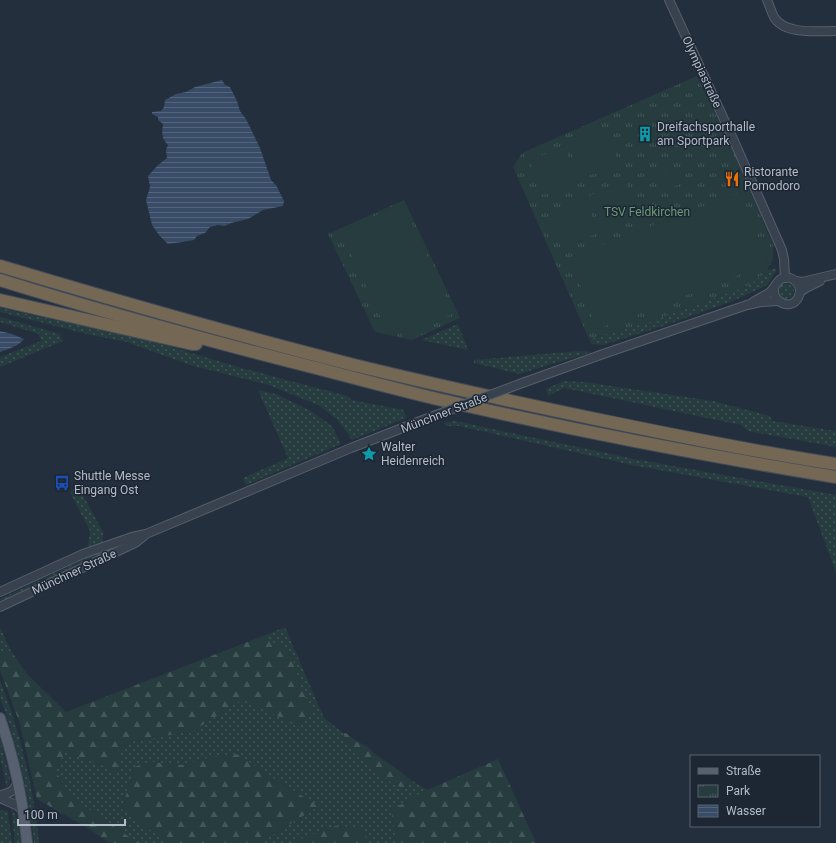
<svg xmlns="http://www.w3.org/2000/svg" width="836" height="843" font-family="Roboto,sans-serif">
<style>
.grass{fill:url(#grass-dots)}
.forest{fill:url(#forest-firs)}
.park{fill:url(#park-tufts)}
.pitch{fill:#263c3f}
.water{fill:url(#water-rules)}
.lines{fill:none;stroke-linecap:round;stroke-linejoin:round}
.minor-casing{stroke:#565f6c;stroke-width:10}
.major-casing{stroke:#414a57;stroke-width:12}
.highway-casing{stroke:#434c59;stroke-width:14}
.minor{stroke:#38414e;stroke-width:8}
.major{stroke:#56606e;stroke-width:10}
.highway{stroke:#746855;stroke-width:12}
.minor-bridge-casing{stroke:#565f6c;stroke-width:10;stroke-linecap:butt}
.minor-bridge{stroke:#38414e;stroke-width:8}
.labels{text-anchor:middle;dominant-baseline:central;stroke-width:3;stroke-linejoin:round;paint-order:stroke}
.street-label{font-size:12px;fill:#b4bcc9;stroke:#1d2633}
.poi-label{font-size:12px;fill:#b4bcc9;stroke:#1d2633;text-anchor:start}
.park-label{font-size:12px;fill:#6b9a76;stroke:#1d2633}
</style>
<defs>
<pattern id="grass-dots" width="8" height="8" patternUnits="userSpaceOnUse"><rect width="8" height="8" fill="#263c3f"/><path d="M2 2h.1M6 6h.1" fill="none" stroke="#435659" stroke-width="1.8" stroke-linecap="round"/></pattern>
<pattern id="forest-firs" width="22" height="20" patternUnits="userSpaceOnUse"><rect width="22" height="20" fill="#263c3f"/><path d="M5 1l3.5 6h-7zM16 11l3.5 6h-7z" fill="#435659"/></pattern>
<pattern id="park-tufts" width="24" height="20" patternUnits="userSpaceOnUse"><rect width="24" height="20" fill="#263c3f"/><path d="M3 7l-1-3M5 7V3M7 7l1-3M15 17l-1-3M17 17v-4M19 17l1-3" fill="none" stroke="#435659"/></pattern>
<pattern id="water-rules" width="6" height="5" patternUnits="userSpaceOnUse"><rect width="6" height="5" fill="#394c67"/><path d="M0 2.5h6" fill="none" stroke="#53647b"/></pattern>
</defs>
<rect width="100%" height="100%" fill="#242f3e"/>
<!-- grass -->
<g class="grass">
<path d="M777 268 775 273 767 285 757 290 733 301 663 326 603 345 592 344 589 339 646 323 750 285 767 270Z"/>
<circle cx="786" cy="291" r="8"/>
<path d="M0 308 148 340 238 367 347 396 352 400 404 410 406 418 352 440 337 419 318 405 269 385 190 365 127 342 91 335 0 312Z"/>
<path d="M0 317 60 334 63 341 0 367V357L41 341 39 334 0 322Z"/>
<path d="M458 324 468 350 421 340Z"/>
<path d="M580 351 592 352 519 374 474 363V360Z"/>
<path d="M564 381 584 382 713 401 770 416 772 421 836 431V447L748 431 741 425 564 388 548 396 546 389Z"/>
<path d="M258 390 276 394 311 411 332 426 341 444 246 485 243 478 288 458Z"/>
<path d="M455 421 634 459 836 495V572L808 497 632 465 459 426H446L444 423Z"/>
<path d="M77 486 79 488 103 532V540L101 544 89 546H88L90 531 70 492Z"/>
<path d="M100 552 101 553 97 555 0 602V599Z"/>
<path d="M0 627 11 651 0 655Z"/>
<path d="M285 627 324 718 343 733 347 743 356 755 394 784 403 788 411 780 427 790 391 810 396 838 412 843H259L319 806 259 770 239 754 213 757 181 765 149 762 134 767 122 809 168 843H138L71 797 55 770 65 751 104 766 114 771 118 750 129 742 193 731 243 698 295 725 312 714 301 688 293 660 281 646 266 640V635Z"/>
<path d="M0 680C20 732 34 788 39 843H34L29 804 20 762 9 723 0 698Z"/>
<path d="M0 739 10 779 9 784 7 788 0 758Z"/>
<path d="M11 806 17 819 21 843H15Z"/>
<path d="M0 810 7 811 8 813 12 843H0Z"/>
</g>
<!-- forest -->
<g class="forest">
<path d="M266 635V640L281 645 285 649 293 660 301 688 313 714 295 725 243 699 193 731 129 742 118 750 122 759 114 772 104 766 65 752 55 770 71 797 138 843H109L94 832 37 799 20 724 0 670V655L11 651 27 674 66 712Z"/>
<path d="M343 733H346L356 741 368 747 375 754 401 772 411 780 403 788 393 784 356 755 347 743Z"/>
<path d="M239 754 259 770 319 806 259 843H168L122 809 134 767 149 762 181 765 213 757Z"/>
<path d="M498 759 536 843H412L396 838 391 810 427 790Z"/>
<path d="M336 826 361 828 369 843H291L325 829Z"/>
</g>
<!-- park -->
<g class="park">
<path d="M697 76 732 148 773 245V259L767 270 750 285 646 323 589 339 513 167 522 153Z"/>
<path d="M404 200 460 318 412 340 375 332 328 234Z"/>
</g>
<!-- pitch -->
<g class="pitch">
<path d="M604 128 618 163 583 178 568 144Z"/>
<path d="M563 146 578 181 543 195 529 161Z"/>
<path d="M678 169 683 183 663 190 658 176Z"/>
<path d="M626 183 638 219 602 231 590 195Z"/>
<path d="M741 192 768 264 597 329 570 257Z"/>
<path d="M585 198 598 233 562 247 549 212Z"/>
<path d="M402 203 454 313 403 337 399 328 388 333 341 232Z"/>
</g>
<!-- water -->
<g class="water">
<path d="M222 80 225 85 230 87 237 101 240 111 246 119 260 148 271 180 276 185 284 201 283 206 263 210 248 219 231 223 225 226 218 225 210 227 205 233 197 236 194 240 182 242 168 244 159 235 152 225 146 200 150 187 148 176 158 165 167 158 166 150 168 145C161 137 162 134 163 124L158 120V117L152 114V112L161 111 164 107 165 100 176 94 186 92 195 87Z"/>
<path d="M0 331 12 334 24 339C19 346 8 349 0 352Z"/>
</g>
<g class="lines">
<!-- minor casing -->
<g class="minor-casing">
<g id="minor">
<path d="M669 0 734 141 782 250 784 259 785 278"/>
<path d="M767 0C770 6 771 12 774 17 784 35 818 31 836 31"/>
<path d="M796 281 802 282 836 274"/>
<path d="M800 292 806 288 820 281"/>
<path d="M753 302C758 299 764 296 769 293 777 287 777 275 790 278 794 279 797 282 799 286 801 290 800 294 798 298 790 311 772 302 774 288"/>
<path d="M525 382 606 353 747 305 761 302 778 301"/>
<path d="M0 592 83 554 132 537 146 534 351 448 428 418"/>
<path d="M0 607 135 543 144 536"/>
<path d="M0 795C10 793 13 792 18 782"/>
<path d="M0 798 16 805 23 810"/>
</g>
</g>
<!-- major casing -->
<g class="major-casing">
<path id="major" d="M0 718C14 758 23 800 27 843"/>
</g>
<!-- highway casing -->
<g class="highway-casing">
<g id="highway">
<path d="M0 266C117 301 235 335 354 365 440 386 528 405 615 423 688 438 762 453 836 464"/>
<path d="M0 280C106 313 213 342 320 369 358 379 396 389 433 398 566 429 701 455 836 477"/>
<path d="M0 300 192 344H196"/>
</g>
</g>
<!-- minor -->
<use href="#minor" class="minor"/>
<!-- major -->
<use href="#major" class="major"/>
<!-- highway -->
<use href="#highway" class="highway"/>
<!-- minor-bridge casing -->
<g class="minor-bridge-casing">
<path id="minor-bridge" d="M428 418 525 382"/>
</g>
<!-- minor-bridge -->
<use href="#minor-bridge" class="minor-bridge"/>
</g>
<!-- icons -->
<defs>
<g id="building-bare" transform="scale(1.2)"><path d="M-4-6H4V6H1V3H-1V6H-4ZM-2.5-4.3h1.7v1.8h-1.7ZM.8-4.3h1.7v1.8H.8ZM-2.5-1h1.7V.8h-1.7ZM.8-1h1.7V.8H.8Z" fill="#0f9aa8" stroke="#1d2633" stroke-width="2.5" paint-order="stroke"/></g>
<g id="restaurant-bare" transform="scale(1.2)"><path d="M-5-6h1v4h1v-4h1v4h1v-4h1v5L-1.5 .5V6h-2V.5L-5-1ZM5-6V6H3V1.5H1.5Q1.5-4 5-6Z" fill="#e8710a" stroke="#1d2633" stroke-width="2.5" paint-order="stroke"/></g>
<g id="sight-bare" transform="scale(1.2)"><path d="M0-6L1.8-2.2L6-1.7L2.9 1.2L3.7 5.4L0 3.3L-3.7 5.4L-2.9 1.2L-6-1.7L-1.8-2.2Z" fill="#0f9aa8" stroke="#1d2633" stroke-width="2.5" paint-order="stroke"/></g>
<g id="bus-bare" transform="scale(1.2)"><path d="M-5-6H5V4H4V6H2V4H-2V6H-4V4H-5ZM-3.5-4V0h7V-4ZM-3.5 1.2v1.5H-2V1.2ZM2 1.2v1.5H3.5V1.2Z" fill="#1a4fb4" stroke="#1d2633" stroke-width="2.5" paint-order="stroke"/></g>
</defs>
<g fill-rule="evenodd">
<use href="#building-bare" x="645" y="134"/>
<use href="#restaurant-bare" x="732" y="179"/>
<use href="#sight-bare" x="369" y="454"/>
<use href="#bus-bare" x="62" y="483"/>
</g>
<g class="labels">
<!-- street labels -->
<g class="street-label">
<text transform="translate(702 72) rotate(65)">Olympiastraße</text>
<text transform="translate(444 413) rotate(-21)">Münchner Straße</text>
<text transform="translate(74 572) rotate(-25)">Münchner Straße</text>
</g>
<!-- poi labels -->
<g class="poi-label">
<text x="657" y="127">Dreifachsporthalle<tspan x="657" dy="14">am Sportpark</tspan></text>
<text x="744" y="172">Ristorante<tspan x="744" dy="14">Pomodoro</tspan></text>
<text x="381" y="447">Walter<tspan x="381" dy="14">Heidenreich</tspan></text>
<text x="74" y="476">Shuttle Messe<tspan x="74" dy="14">Eingang Ost</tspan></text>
</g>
<!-- park labels -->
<g class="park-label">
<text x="647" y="212">TSV Feldkirchen</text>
</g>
</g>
<!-- legend -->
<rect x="690" y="755" width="130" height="72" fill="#1d2633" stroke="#59626f"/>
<rect x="698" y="768" width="20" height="6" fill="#56606e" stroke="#59626f"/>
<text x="726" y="775" font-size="12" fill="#b4bcc9">Straße</text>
<rect x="698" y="785" width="20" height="12" fill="url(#park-tufts)" stroke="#59626f"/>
<text x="726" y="795" font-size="12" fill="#b4bcc9">Park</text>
<rect x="698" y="805" width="20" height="12" fill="url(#water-rules)" stroke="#59626f"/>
<text x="726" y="815" font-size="12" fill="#b4bcc9">Wasser</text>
<!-- scale -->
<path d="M18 819v6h107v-6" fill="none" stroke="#b4bcc9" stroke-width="2"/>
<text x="24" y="819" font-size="12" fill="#b4bcc9" stroke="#1d2633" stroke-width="3" paint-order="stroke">100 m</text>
</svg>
